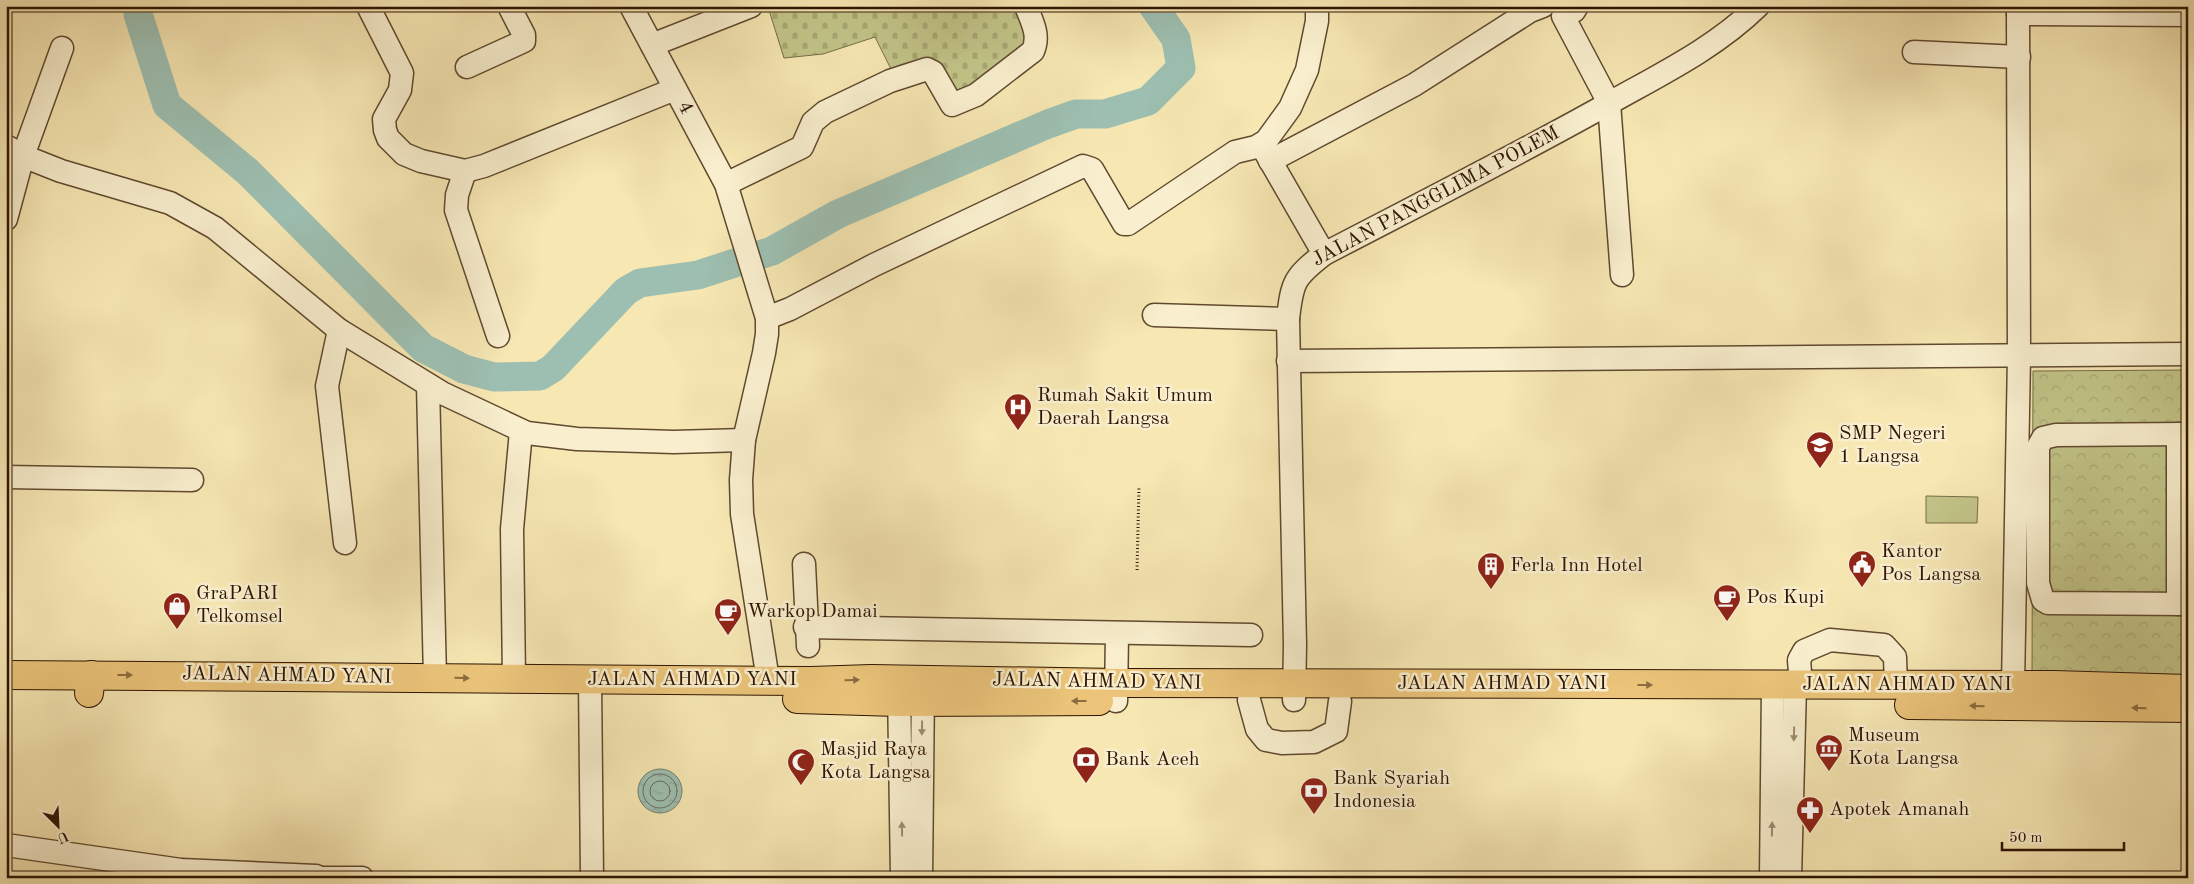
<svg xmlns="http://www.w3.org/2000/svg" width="2194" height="884" font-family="'Old Standard TT',serif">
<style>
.cemetery{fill:url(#cemetery-stones);stroke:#786c46}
.park{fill:url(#park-crowns);stroke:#786c46}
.pitch{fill:#c2c488;stroke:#786c46}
.water{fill:url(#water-ripples);stroke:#717b6b}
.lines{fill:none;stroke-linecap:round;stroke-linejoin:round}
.shore{stroke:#666a5a;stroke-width:1}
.river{stroke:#9dbfb1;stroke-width:29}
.minor-casing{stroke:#60492f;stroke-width:25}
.major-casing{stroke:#2e1403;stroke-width:30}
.highway-casing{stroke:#2e1403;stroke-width:30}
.path{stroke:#2e1403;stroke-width:3;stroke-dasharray:1 2.5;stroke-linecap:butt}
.minor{stroke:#f9efce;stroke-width:22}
.major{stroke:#ebc47a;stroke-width:28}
.highway{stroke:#ebc47a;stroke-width:28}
.oneway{fill:#8c6c3e}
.oneway2{fill:#9e8c73}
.labels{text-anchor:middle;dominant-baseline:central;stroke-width:5;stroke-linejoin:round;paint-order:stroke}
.street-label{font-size:20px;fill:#2e1403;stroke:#f9efce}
.poi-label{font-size:20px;fill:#2e1403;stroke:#f9efce;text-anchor:start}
</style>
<defs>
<pattern id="cemetery-stones" width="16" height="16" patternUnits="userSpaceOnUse" patternTransform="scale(1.25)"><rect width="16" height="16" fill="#c2c488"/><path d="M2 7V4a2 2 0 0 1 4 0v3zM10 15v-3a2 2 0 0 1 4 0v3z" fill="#a7a874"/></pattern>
<pattern id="park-crowns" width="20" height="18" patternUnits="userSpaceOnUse" patternTransform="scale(1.25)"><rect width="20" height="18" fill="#c2c488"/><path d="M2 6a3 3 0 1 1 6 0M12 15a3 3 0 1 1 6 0" fill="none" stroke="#a7a874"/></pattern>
<pattern id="water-ripples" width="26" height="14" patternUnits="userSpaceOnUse" patternTransform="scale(1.25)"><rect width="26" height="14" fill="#9dbfb1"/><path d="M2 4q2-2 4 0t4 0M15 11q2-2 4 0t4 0" fill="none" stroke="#88a397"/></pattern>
</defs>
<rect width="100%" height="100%" fill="#f6e7b3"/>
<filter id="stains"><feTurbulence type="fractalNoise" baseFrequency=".004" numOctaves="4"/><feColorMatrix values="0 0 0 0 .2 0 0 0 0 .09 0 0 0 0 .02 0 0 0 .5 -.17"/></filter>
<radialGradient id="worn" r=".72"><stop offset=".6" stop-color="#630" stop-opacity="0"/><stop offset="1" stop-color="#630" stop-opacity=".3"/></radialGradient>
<!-- cemetery -->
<path class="cemetery" d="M771 6H1016L1027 42 952 103 933 65 895 77 875 37 823 54 784 58 768 7Z"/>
<!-- park -->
<path class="park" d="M2188 370V675H2032L2033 371Z"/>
<!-- pitch -->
<path class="pitch" d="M1926 496 1978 497 1977 523H1926Z"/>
<!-- water -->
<circle class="water" cx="660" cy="791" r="22"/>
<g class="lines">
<!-- shore -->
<g class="shore">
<circle cx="660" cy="791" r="17"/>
<circle cx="660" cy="791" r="10"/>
</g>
<!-- river -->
<path class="river" d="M140 6 138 14 167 105 247 171 423 348 464 369 494 377 540 376 553 368 626 291 640 283 698 275 772 251 838 214 1048 124 1076 114H1105L1148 101 1181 68 1176 39 1153 6"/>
<!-- minor casing -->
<g class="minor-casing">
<g id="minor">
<path d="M368 6 402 73 400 90 384 119 385 130 388 138 404 154 421 161 465 171 484 166 675 89"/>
<path d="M631 6 726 184 767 318V334L764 353 744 440 741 480 742 514 768 680"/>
<path d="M1577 6 1574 11 1563 16 1609 103 1622 275"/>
<path d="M2018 14 2188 15"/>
<path d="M652 45 751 6"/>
<path d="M1914 52 2019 57"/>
<path d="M467 67 524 41V35L509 6"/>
<path d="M6 146 23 156 61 171 170 203 215 228 339 330 442 393 527 433 577 439 674 442 744 440"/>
<path d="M1263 148 1324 254"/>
<path d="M1270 161 1414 85 1530 11 1543 6"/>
<path d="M465 171 457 195 456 210 498 336"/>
<path d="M726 184 802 147 813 122 825 112 890 81 927 69 933 72 952 105 976 95 1033 51C1040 35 1032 22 1026 6"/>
<path d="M6 219 23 156 62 48"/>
<path d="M1154 315 1288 319"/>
<path d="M767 318 790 309 874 265 1083 166 1092 169 1124 224H1128L1235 152 1256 147 1266 141 1290 108 1307 70 1317 21V6"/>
<path d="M339 330 327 386 345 543"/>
<path d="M1288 361 2188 354"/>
<path d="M428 385 435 678"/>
<path d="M2178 434V604"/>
<path d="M2188 434 2056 435 2043 438 2038 447V583L2043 600 2048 603 2188 604"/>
<path d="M6 477 192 480"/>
<path d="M804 564 808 646"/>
<path d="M805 627 1251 635"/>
<path d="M514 679 512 529 521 431"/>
<path d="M590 680 592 878"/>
<path d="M1801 685 1799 660 1804 651 1830 640 1884 645 1895 657 1896 687"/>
<path d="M899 686 902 878"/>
<path d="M2013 686 2019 356 2018 6"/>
<path d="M1249 700 1257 729 1266 740 1282 743 1314 742 1336 731 1340 701"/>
<path d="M1294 700 1295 645 1288 319C1292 282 1294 277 1324 254 1418 205 1513 157 1606 105 1659 75 1714 49 1758 6"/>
<path d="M1116 701 1117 634"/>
<path d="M6 845 181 870 316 876"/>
<path d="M313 878H362"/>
<path d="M921 878 923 686"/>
<path d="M1771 878 1773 685"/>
<path d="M1790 878 1795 685"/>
</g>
</g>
<!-- major casing -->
<g class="major-casing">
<g id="major">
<path d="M6 675 811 681 871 679 1118 683 2054 685 2188 689"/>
<path d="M797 699 898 702 1099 701"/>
<path d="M1909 705 2188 708"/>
</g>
</g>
<!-- highway casing -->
<g class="highway-casing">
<path id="highway" d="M89 693 91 675"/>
</g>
<!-- path -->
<path class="path" d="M1137 570 1139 486"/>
<!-- minor -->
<use href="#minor" class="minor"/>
<!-- major -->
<use href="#major" class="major"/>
<!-- highway -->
<use href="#highway" class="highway"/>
</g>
<!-- one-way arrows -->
<defs><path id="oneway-solid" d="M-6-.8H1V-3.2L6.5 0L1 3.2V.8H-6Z" transform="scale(1.25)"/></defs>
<g class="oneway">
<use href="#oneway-solid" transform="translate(125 675)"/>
<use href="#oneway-solid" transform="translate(462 678) rotate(1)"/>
<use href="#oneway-solid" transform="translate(852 680) rotate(-2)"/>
<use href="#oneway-solid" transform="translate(1645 685)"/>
<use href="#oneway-solid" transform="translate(1079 701) rotate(180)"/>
<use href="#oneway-solid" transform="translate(1977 706) rotate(-179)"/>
<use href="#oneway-solid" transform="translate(2139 708) rotate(-179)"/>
</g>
<g class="oneway2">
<use href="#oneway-solid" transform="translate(922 728) rotate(91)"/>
<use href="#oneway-solid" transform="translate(1794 734) rotate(91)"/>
<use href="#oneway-solid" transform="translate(902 829) rotate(-91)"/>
<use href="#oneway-solid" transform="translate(1772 829) rotate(-89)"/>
</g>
<!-- icons -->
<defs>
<g id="hospital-pin" transform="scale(1.4375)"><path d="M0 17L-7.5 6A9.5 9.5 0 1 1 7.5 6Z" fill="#8f2418" stroke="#f9efce"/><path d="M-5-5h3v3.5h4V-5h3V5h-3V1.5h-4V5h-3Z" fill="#fff"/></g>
<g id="school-pin" transform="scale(1.4375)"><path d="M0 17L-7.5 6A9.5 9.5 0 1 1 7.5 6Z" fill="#8f2418" stroke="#f9efce"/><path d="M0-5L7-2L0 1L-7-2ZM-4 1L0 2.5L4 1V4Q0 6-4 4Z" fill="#fff"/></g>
<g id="civic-pin" transform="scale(1.4375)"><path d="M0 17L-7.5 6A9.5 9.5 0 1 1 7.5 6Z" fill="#8f2418" stroke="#f9efce"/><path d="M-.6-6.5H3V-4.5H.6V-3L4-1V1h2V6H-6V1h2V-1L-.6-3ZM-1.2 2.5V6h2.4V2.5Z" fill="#fff"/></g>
<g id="building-pin" transform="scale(1.4375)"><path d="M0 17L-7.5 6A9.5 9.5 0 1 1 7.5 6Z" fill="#8f2418" stroke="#f9efce"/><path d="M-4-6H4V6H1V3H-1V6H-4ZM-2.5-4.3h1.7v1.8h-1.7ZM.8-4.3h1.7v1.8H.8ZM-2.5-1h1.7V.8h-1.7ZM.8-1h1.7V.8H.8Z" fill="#fff"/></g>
<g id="cafe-pin" transform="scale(1.4375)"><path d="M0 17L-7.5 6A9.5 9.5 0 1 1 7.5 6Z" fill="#8f2418" stroke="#f9efce"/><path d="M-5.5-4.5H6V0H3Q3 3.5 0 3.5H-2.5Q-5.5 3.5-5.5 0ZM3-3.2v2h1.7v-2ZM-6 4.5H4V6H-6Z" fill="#fff"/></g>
<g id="shop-pin" transform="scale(1.4375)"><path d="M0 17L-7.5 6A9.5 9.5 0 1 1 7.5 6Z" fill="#8f2418" stroke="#f9efce"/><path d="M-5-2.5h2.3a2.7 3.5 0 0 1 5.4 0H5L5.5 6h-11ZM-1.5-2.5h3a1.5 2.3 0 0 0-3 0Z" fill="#fff"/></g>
<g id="museum-pin" transform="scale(1.4375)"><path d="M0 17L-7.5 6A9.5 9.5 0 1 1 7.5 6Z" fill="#8f2418" stroke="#f9efce"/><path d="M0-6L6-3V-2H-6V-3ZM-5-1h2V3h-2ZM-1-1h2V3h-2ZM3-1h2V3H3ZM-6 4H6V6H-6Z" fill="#fff"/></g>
<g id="bank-pin" transform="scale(1.4375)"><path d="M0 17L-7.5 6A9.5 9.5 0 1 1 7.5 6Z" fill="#8f2418" stroke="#f9efce"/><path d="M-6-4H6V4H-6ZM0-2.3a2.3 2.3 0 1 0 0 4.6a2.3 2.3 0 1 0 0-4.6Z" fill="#fff"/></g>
<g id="mosque-pin" transform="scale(1.4375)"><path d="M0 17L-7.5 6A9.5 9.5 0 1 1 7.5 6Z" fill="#8f2418" stroke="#f9efce"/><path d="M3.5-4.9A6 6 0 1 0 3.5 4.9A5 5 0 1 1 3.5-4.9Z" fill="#fff"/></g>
<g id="pharmacy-pin" transform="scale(1.4375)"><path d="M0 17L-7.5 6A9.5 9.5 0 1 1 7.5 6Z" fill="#8f2418" stroke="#f9efce"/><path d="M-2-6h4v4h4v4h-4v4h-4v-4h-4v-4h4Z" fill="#fff"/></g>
</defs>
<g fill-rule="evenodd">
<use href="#hospital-pin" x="1018" y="407"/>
<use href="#school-pin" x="1820" y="445"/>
<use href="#civic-pin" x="1862" y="564"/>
<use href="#building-pin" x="1491" y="566"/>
<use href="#cafe-pin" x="1727" y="598"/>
<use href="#shop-pin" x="177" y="606"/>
<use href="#cafe-pin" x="728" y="612"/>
<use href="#museum-pin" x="1829" y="748"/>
<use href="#bank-pin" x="1086" y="760"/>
<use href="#mosque-pin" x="801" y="762"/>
<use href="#bank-pin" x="1314" y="791"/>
<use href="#pharmacy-pin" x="1810" y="810"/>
</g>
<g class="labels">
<!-- street labels -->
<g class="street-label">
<text transform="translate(685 108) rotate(62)">4</text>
<text transform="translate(1436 197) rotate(-28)">JALAN PANGGLIMA POLEM</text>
<text transform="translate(287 676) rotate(1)">JALAN AHMAD YANI</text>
<text x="692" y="680">JALAN AHMAD YANI</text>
<text transform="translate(1097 682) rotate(1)">JALAN AHMAD YANI</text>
<text x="1502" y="684">JALAN AHMAD YANI</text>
<text x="1907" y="685">JALAN AHMAD YANI</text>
</g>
<!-- poi labels -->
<g class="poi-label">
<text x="1037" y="396">Rumah Sakit Umum<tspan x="1037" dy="23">Daerah Langsa</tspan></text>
<text x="1839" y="434">SMP Negeri<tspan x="1839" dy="23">1 Langsa</tspan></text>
<text x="1881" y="552">Kantor<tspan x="1881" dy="23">Pos Langsa</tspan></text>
<text x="1510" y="566">Ferla Inn Hotel</text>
<text x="196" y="594">GraPARI<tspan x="196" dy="23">Telkomsel</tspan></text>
<text x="1746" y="598">Pos Kupi</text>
<text x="747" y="612">Warkop Damai</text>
<text x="1848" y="736">Museum<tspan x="1848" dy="23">Kota Langsa</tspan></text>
<text x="820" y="750">Masjid Raya<tspan x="820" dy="23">Kota Langsa</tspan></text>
<text x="1105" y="760">Bank Aceh</text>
<text x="1333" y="779">Bank Syariah<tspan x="1333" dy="23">Indonesia</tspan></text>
<text x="1829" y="810">Apotek Amanah</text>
</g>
</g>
<!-- margin -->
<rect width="2194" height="884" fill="none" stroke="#f6e7b3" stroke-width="25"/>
<rect x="8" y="8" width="2179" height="869" fill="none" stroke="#2e1403" stroke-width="2.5"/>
<rect x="12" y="12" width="2169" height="859" fill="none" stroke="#2e1403"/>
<!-- north arrow -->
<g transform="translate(58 826) rotate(156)" stroke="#f9efce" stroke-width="4" paint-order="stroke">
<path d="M0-4L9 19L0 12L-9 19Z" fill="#2e1403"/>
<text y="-8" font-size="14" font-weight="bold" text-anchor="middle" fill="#2e1403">U</text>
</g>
<!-- scale -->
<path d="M2002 842v8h122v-8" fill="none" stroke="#2e1403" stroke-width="2.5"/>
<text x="2009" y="842" font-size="15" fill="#2e1403" stroke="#f9efce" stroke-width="4" paint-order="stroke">50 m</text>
<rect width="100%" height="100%" filter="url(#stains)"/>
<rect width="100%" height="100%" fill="url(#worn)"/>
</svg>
